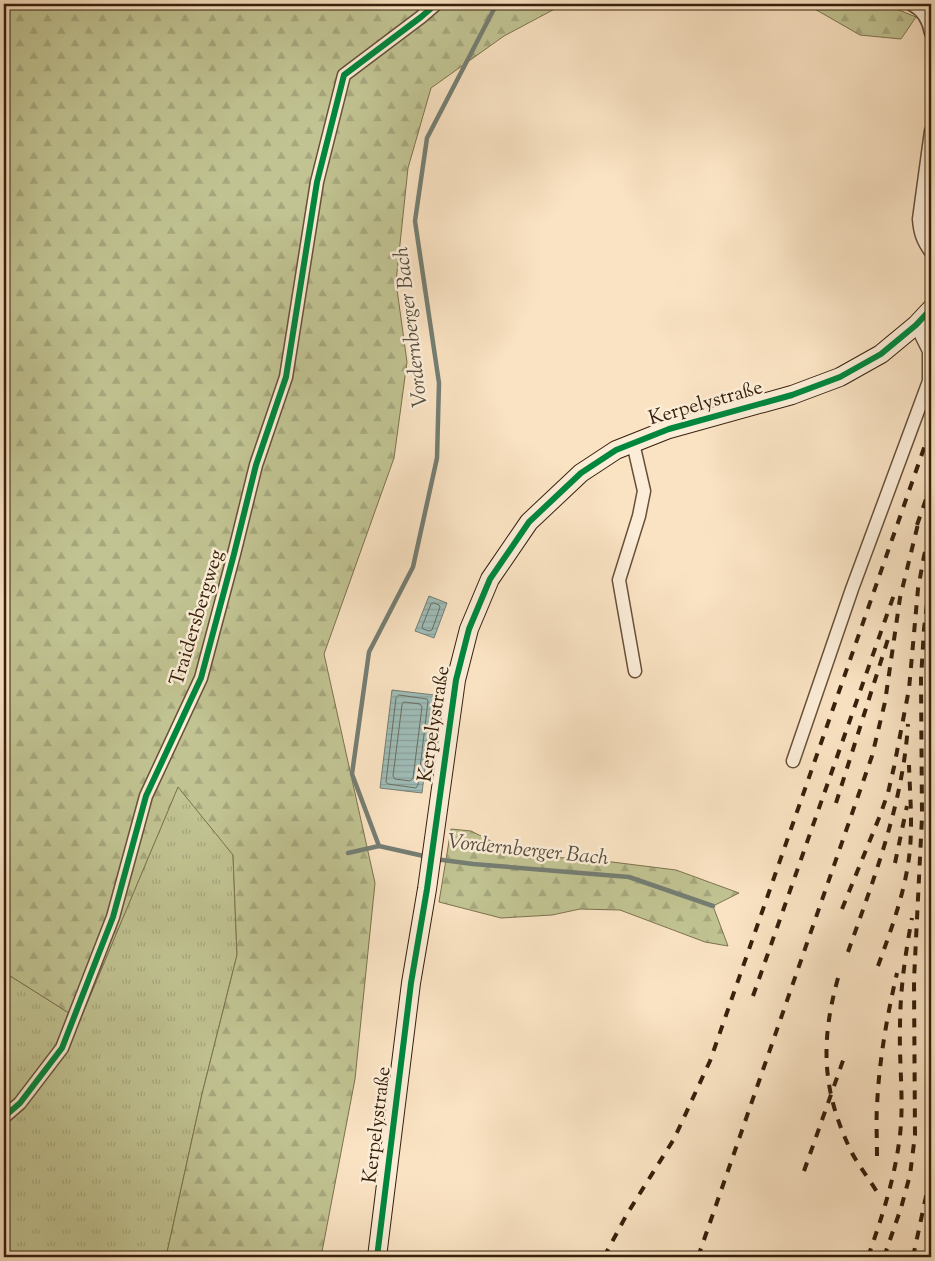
<svg xmlns="http://www.w3.org/2000/svg" width="935" height="1261" font-family="'Sorts Mill Goudy',serif">
<style>
.grass{fill:url(#grass-tufts);stroke:#7c724e}
.forest{fill:url(#forest-firs);stroke:#7c724e}
.water{fill:url(#water-rules);stroke:#757e73}
.lines{fill:none;stroke-linecap:round;stroke-linejoin:round}
.shore{stroke:#6a6e62;stroke-width:1}
.stream{stroke:#757e73;stroke-width:4.5}
.minor-casing{stroke:#675139;stroke-width:15}
.secondary-casing{stroke:#36200b;stroke-width:20}
.minor{stroke:#fcedd8;stroke-width:12}
.secondary{stroke:#fcedd8;stroke-width:18}
.rail{stroke:#36200b;stroke-width:4;stroke-dasharray:9 9;stroke-linecap:butt}
.cycleway-casing{stroke:#fcedd8;stroke-width:9}
.cycleway{stroke:#00873e;stroke-width:6}
.labels{text-anchor:middle;dominant-baseline:central;stroke-width:5;stroke-linejoin:round;paint-order:stroke}
.street-label{font-size:20px;fill:#36200b;stroke:#fcedd8}
.water-label{font-size:21px;font-style:italic;fill:#564f3f;stroke:#fcedd8}
</style>
<defs>
<pattern id="grass-tufts" width="24" height="20" patternUnits="userSpaceOnUse" patternTransform="scale(1.25)"><rect width="24" height="20" fill="#c1c392"/><path d="M3 7l-1-3M5 7V3M7 7l1-3M15 17l-1-3M17 17v-4M19 17l1-3" fill="none" stroke="#a6a77d"/></pattern>
<pattern id="forest-firs" width="22" height="20" patternUnits="userSpaceOnUse" patternTransform="scale(1.25)"><rect width="22" height="20" fill="#c1c392"/><path d="M5 1l3.5 6h-7zM16 11l3.5 6h-7z" fill="#a6a77d"/></pattern>
<pattern id="water-rules" width="6" height="5" patternUnits="userSpaceOnUse" patternTransform="scale(1.25)"><rect width="6" height="5" fill="#9fbdb8"/><path d="M0 2.5h6" fill="none" stroke="#8aa29d"/></pattern>
</defs>
<rect width="100%" height="100%" fill="#fae3c3"/>
<filter id="stains"><feTurbulence type="fractalNoise" baseFrequency=".004" numOctaves="4"/><feColorMatrix values="0 0 0 0 .2 0 0 0 0 .09 0 0 0 0 .02 0 0 0 .5 -.17"/></filter>
<radialGradient id="worn" r=".72"><stop offset=".6" stop-color="#630" stop-opacity="0"/><stop offset="1" stop-color="#630" stop-opacity=".3"/></radialGradient>
<!-- grass -->
<path class="grass" d="M178 786 233 854 237 955 202 1094 166 1257H4V972L80 1020Z"/>
<!-- forest -->
<g class="forest">
<path d="M4 4H564L504 36 431 88 408 168 396 282 407 362 394 458 324 654 375 883 355 1079 321 1257H166L202 1094 237 955 233 855 178 787 80 1020 4 972Z"/>
<path d="M806 4H884L916 17 901 39 860 35Z"/>
<path d="M451 829 471 831 519 855 596 860 676 870 739 893 713 906 728 946 705 942 620 910 580 909 552 915 501 918 439 902Z"/>
</g>
<!-- water -->
<g class="water">
<path d="M429 596 447 603 434 638 415 631Z"/>
<path d="M392 690 434 695 422 793 380 788Z"/>
</g>
<g class="lines">
<!-- shore -->
<g class="shore">
<path d="M434 603 439 605 440 607 432 630 429 631 423 629 422 627 431 604Z"/>
<path d="M399 695 427 699 428 701 418 785 416 788 388 784 386 782 396 698Z"/>
<path d="M404 702 420 704 422 707 413 778 410 781 395 779 393 776 402 705Z"/>
</g>
<!-- stream -->
<g class="stream">
<path d="M348 853 379 846"/>
<path d="M428 857 379 846 352 774 369 652 413 567 437 458 439 383 415 221 427 138 494 9 501 4"/>
<path d="M435 859 473 864 629 877 713 906"/>
</g>
<!-- minor casing -->
<g class="minor-casing">
<g id="minor">
<path d="M911 4C923 10 929 21 931 33"/>
<path d="M931 131 919 219C920 233 923 241 931 252"/>
<path d="M633 443 644 491 639 516 619 580 635 671"/>
<path d="M793 761 852 589 929 381V351L916 325"/>
<path d="M4 1117 20 1103 62 1048 113 917 146 796 201 678 234 554 256 465 286 377 317 182 344 75 421 17 436 4"/>
</g>
</g>
<!-- secondary casing -->
<g class="secondary-casing">
<path id="secondary" d="M377 1257 411 983 427 889 456 680 469 629 490 579 529 522 581 473 616 450 669 429 792 395 840 377 881 354 916 325 931 309"/>
</g>
<!-- minor -->
<use href="#minor" class="minor"/>
<!-- secondary -->
<use href="#secondary" class="secondary"/>
<!-- rail -->
<g class="rail">
<path d="M917 525 931 485"/>
<path d="M836 803 888 639"/>
<path d="M895 863 907 806"/>
<path d="M842 909 879 818 888 793 894 767 909 689 918 589 924 556 931 530"/>
<path d="M848 952C874 878 903 804 908 724"/>
<path d="M878 966C891 930 904 895 909 858 913 827 910 796 909 765"/>
<path d="M838 978C820 1043 822 1092 852 1153 859 1166 869 1179 877 1192"/>
<path d="M753 996 896 589"/>
<path d="M877 1156C877 1139 876 1123 877 1106 879 1061 887 1016 897 973"/>
<path d="M804 1171 845 1055"/>
<path d="M604 1257 627 1214 674 1139 710 1061 931 428"/>
<path d="M698 1257 872 756 885 702 900 598 919 520"/>
<path d="M868 1257C882 1217 895 1178 900 1135 904 1100 899 1064 900 1028 900 991 905 955 912 918"/>
<path d="M884 1257 901 1208 910 1175 915 1135 914 980 922 817 921 679 924 629 931 571"/>
<path d="M913 1257 931 1173"/>
</g>
<!-- cycleway casing -->
<g class="cycleway-casing">
<g id="cycleway">
<path d="M4 1117 20 1103 62 1048 113 917 146 796 201 678 234 554 256 465 286 377 317 182 344 75 421 17 436 4"/>
<path d="M377 1257 411 983 427 889 456 680 469 629 490 579 529 522 581 473 616 450 669 429 792 395 840 377 881 354 916 325 931 309"/>
</g>
</g>
<!-- cycleway -->
<use href="#cycleway" class="cycleway"/>
</g>
<g class="labels">
<!-- street labels -->
<g class="street-label">
<text transform="translate(706 404) rotate(-16)">Kerpelystraße</text>
<text transform="translate(198 618) rotate(-73)">Traidersbergweg</text>
<text transform="translate(435 724) rotate(-81)">Kerpelystraße</text>
<text transform="translate(378 1125) rotate(-83)">Kerpelystraße</text>
</g>
<!-- water labels -->
<g class="water-label">
<text transform="translate(412 327) rotate(-97)">Vordernberger Bach</text>
<text transform="translate(528 851) rotate(6)">Vordernberger Bach</text>
</g>
</g>
<!-- margin -->
<rect width="935" height="1261" fill="none" stroke="#fae3c3" stroke-width="20"/>
<rect x="5" y="5" width="925" height="1251" fill="none" stroke="#36200b" stroke-width="2.5"/>
<rect x="10" y="10" width="915" height="1241" fill="none" stroke="#36200b"/>
<rect width="100%" height="100%" filter="url(#stains)"/>
<rect width="100%" height="100%" fill="url(#worn)"/>
</svg>
